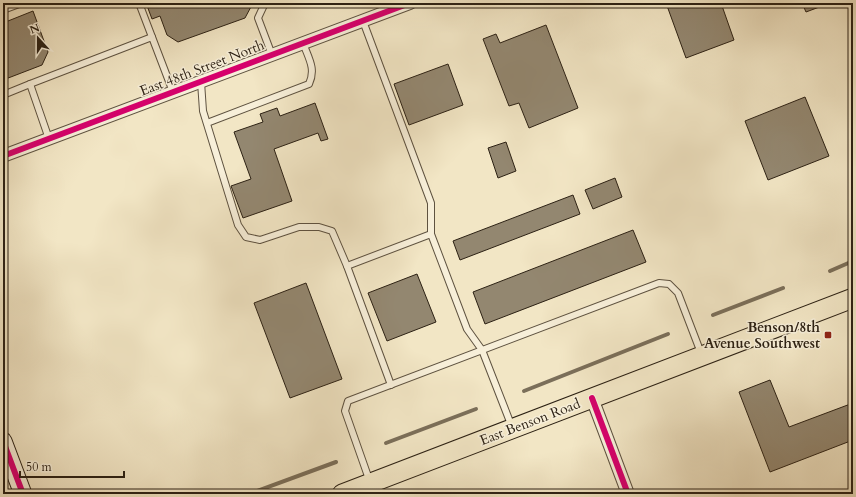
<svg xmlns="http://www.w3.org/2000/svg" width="856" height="497" font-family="Cardo,serif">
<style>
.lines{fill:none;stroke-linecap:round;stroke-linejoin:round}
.stream{stroke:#7b6f5a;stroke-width:4}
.building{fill:#938770;stroke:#2c2114}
.lane-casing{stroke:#5e5240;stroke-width:8}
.street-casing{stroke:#5e5240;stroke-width:14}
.secondary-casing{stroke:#2c2114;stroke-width:19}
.primary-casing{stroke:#2c2114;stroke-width:21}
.lane{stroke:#f7efd9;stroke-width:6}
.street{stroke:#f7efd9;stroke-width:12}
.secondary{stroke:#f7efd9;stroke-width:17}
.primary{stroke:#f2e6c5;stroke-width:19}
.cycleway-casing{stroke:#f7efd9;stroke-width:8}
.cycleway{stroke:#d6006c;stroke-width:6}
.poi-dot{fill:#8f2418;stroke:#f7efd9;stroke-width:1.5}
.labels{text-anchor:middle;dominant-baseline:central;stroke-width:3;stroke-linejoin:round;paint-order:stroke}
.street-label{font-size:14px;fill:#2c2114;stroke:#f7efd9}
.poi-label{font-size:14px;font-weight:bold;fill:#2c2114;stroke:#f7efd9;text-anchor:end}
</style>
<rect width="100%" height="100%" fill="#f2e6c5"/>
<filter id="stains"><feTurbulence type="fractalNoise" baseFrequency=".005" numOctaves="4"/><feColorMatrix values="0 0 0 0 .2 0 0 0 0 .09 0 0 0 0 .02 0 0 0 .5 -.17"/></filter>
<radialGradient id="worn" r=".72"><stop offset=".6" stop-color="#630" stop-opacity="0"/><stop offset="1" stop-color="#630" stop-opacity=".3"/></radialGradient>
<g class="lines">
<!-- stream -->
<g class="stream">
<path d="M830 271 853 261"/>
<path d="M713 315 783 288"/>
<path d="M524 391 668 334"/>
<path d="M386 443 476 409"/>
<path d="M249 494 336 462"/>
</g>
</g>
<!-- building -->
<g class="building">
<path d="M146 3H253L245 18 178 42 167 35 160 16 152 19Z"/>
<path d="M666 3H721L734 40 686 58Z"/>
<path d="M802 3H830L806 12Z"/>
<path d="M33 11 48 52 42 65 3 80V23Z"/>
<path d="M546 25 578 108 529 128 519 103 509 106 483 39 496 34 500 43Z"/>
<path d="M448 64 463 105 409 125 394 84Z"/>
<path d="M805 97 829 156 768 180 745 121Z"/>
<path d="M315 103 328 139 321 141 318 133 274 149 292 201 243 218 231 186 251 179 234 132 263 122 260 114 277 108 280 116Z"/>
<path d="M506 142 516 171 498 178 488 148Z"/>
<path d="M615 178 622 197 593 209 585 190Z"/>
<path d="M573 195 580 214 460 260 453 241Z"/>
<path d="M633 230 646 262 485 324 473 292Z"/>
<path d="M417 274 436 322 387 341 368 293Z"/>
<path d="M306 283 342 379 290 398 254 303Z"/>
<path d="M770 380 789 427 853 403V440L770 472 739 392Z"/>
</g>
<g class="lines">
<!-- lane casing -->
<g class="lane-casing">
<g id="lane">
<path d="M139 3 152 37"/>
<path d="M265 3 258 18 272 55"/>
<path d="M3 10 22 3"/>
<path d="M363 21 431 203V234"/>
<path d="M201 82 203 111 238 225 246 237 260 240 299 227H319L332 231 347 266"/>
<path d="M3 95 30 84"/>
<path d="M207 123 309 84C316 69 309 59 303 43"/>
<path d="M49 139 30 84 152 37 173 92"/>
<path d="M391 385 347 266 431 234 467 329 482 350 512 427"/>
<path d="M370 482 345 411 348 401 659 283 669 284 678 293 701 353"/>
</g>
</g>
<!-- street casing -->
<g class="street-casing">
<g id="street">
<path d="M3 156 410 3"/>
<path d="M592 398 628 494"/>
</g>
</g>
<!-- secondary casing -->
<g class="secondary-casing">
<path id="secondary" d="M3 441 23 494"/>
</g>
<!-- primary casing -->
<g class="primary-casing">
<path id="primary" d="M342 494 853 298"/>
</g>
<!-- lane -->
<use href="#lane" class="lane"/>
<!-- street -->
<use href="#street" class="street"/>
<!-- secondary -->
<use href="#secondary" class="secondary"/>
<!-- primary -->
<use href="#primary" class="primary"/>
<!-- cycleway casing -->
<g class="cycleway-casing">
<g id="cycleway">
<path d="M3 156 410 3"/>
<path d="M592 398 628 494"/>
<path d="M3 441 23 494"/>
</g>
</g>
<!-- cycleway -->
<use href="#cycleway" class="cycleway"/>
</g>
<!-- markers -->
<rect class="poi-dot" x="824" y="331" width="8" height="8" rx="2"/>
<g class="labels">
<!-- street labels -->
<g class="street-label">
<text transform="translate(202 68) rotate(-21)">East 48th Street North</text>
<text transform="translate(530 422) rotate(-21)">East Benson Road</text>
</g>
<!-- poi labels -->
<g class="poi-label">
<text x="820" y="327">Benson/8th<tspan x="820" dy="16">Avenue Southwest</tspan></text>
</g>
</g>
<!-- margin -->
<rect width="856" height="497" fill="none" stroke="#f2e6c5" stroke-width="16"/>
<rect x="4" y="4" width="848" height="489" fill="none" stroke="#2c2114" stroke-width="2"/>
<rect x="8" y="8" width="840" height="481" fill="none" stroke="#2c2114"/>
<!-- north arrow -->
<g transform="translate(38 38) rotate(339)" stroke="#f7efd9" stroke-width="3" paint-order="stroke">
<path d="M0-3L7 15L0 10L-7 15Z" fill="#2c2114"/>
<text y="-6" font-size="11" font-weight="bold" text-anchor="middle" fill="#2c2114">N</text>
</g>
<!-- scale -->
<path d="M20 471v6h104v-6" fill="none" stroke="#2c2114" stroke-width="2"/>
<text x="26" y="471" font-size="12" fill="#2c2114" stroke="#f7efd9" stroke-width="3" paint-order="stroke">50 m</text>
<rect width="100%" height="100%" filter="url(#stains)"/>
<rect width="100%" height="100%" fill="url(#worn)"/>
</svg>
